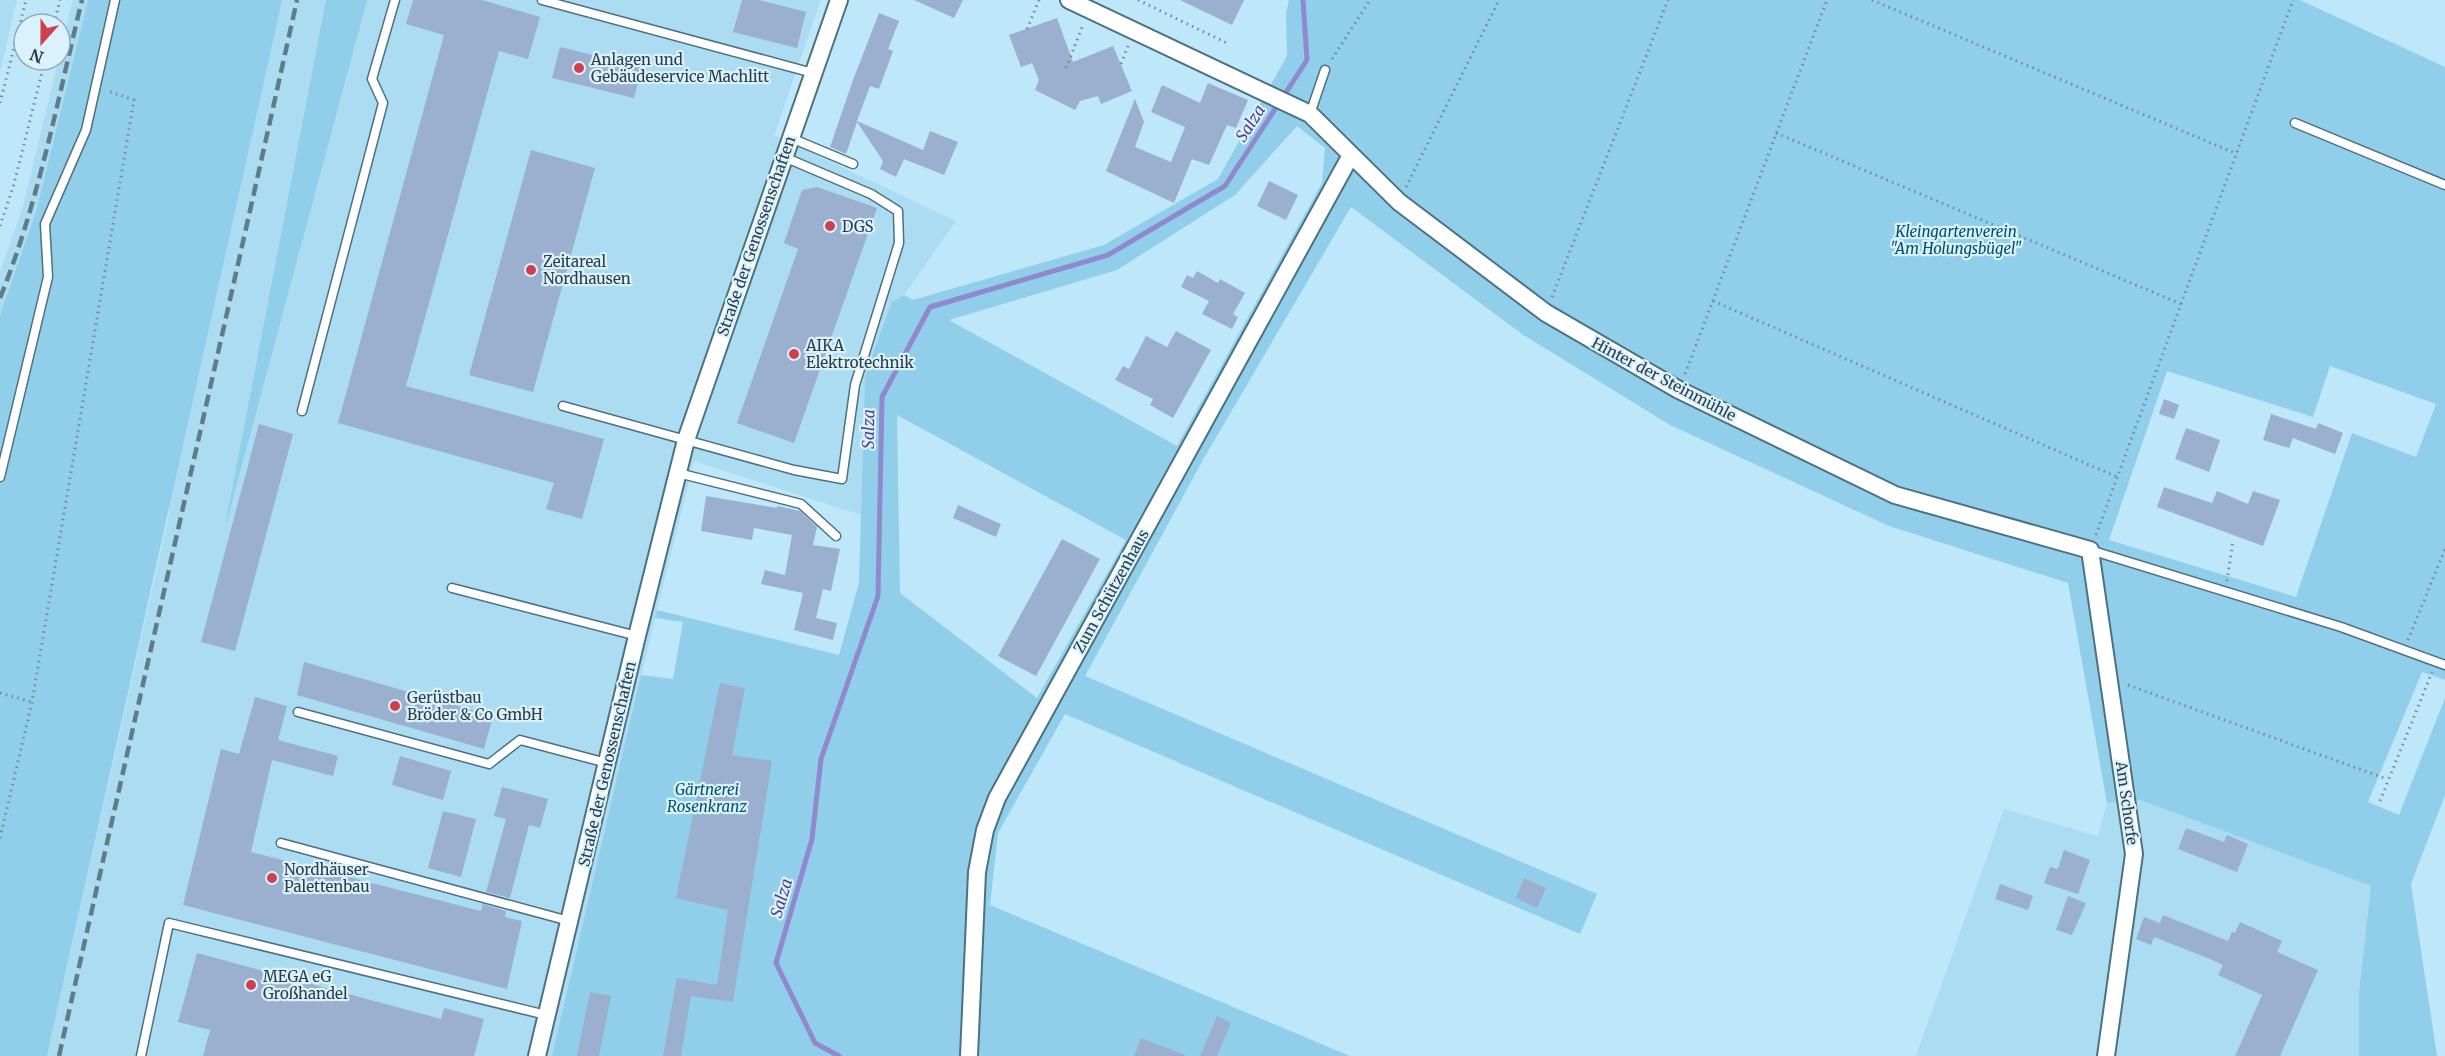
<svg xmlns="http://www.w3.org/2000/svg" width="2445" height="1056" font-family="Merriweather,serif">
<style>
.built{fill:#abdcf2}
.green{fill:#90ceea;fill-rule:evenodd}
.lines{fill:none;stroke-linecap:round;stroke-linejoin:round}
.stream{stroke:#9189cd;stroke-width:5}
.building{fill:#9bb0cf}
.lane-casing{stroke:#4c7282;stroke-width:11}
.street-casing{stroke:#4c7282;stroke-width:20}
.path{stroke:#718d9a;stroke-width:3;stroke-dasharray:1.5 4.5;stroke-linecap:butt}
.lane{stroke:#fff;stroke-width:8}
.street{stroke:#fff;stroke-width:16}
.rail{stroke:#627c87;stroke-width:4.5;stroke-dasharray:12 6;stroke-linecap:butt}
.poi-dot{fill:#d0404c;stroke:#d9f2fd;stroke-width:2}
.labels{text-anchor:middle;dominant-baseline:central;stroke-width:4.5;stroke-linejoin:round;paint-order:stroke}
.poi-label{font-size:15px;fill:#2b3c43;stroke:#d9f2fd;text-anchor:start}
.park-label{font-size:15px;font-style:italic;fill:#004f68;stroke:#d9f2fd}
.street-label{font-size:15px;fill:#2b3c43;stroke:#d9f2fd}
.water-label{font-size:16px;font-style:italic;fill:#4e3e8f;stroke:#d9f2fd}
</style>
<rect width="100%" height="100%" fill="#bee7fa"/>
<!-- built -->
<g class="built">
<path d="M0 0H17L0 73Z"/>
<path d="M73 0H88L36 213 0 315V272L23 206Z"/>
<path d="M182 0H821L774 135 956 221 904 295 891 303 865 376 861 515 694 461 655 618 552 1056H47L169 515Z"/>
<path d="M2140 800 2371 886 2359 992V1056H1916L2004 809 2098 836 2107 803Z"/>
</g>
<!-- green -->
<g class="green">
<path d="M88 0H282L47 1056H0V315L36 212Z"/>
<path d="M326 0H367L224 532Z"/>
<path d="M1289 0H2300L2445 67V680L2422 672 2368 802 2399 815 2445 698V795L2411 884 2437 1056H2359V992L2371 886 2140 800 2107 803 2068 583 1889 526 1670 425 1522 334 1351 207 1204 458 1085 676 1597 894 1580 934 1065 714 998 833 990 905 1350 1056H552L641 675 673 679 683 622 655 618 657 610 839 655 859 583 865 376 891 303 904 295 913 300 1104 245 1218 179 1287 56 1286 13ZM1297 126 1325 148 1322 183 1177 446 949 320 1117 270 1235 195ZM2330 366 2436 404 2416 457 2352 433 2296 597 2109 540 2167 371 2313 417ZM897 415 1126 540 1037 698 900 593Z"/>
</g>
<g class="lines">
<!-- stream -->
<path class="stream" d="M839 1056 815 1043 776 963 812 839 821 759 878 596 882 397 930 307 1108 255 1225 186 1307 60 1303 0"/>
</g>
<!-- building -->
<g class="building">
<path d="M413 0H482L540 17 528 59 499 51 406 386 604 439 582 519 546 509 554 483 338 423 444 35 406 24Z"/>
<path d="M742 0H759L806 12 797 48 733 32Z"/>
<path d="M914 0H963L954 18Z"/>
<path d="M1180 0H1244L1232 25Z"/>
<path d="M879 13 899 21 888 49 893 51 879 89 870 86 857 121 923 150 930 131 958 142 944 175 904 159 896 177 880 169 883 161 857 122 846 154 830 147 853 80Z"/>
<path d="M1057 18 1073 62 1113 46 1132 91 1101 104 1098 96 1080 101 1075 110 1035 90 1039 80 1032 63 1021 67 1009 35Z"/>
<path d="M560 47 642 67 634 98 552 78Z"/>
<path d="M1208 83 1248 100 1236 128 1227 125 1209 165 1192 159 1174 203 1106 171 1135 99 1144 122 1135 147 1171 162 1185 127 1151 112 1162 85 1200 103Z"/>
<path d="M531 150 595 168 533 392 469 375Z"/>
<path d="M1269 181 1298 195 1286 220 1257 206Z"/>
<path d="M817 187 877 208 794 443 737 423 798 249 784 243 802 190Z"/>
<path d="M1197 271 1218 283 1220 279 1245 293 1233 314 1238 317 1232 329 1202 314 1209 301 1181 287 1187 275 1193 278Z"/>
<path d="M1176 331 1211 350 1173 418 1150 405 1153 399 1115 380 1123 366 1129 369 1146 336 1167 347Z"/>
<path d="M2164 399 2179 405 2174 419 2159 414Z"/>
<path d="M2271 414 2316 429 2318 423 2343 433 2335 454 2293 438 2289 448 2263 440Z"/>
<path d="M259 424 293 434 235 651 201 642Z"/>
<path d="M2186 428 2220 440 2209 472 2175 459Z"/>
<path d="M2164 487 2212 503 2217 491 2248 504 2253 491 2280 500 2263 546 2157 507Z"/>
<path d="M706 496 777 508V506L800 511 817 527 813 545 840 549 831 591 823 589 816 618 837 623 833 640 794 630 803 593 761 584 765 570 785 575 792 535 754 528 752 540 701 531Z"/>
<path d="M958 505 1001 524 996 537 953 518Z"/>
<path d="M1062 539 1100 559 1036 676 998 656Z"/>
<path d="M304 662 493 716 484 749 297 695Z"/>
<path d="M720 683 745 688 732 755 772 761 733 1002 691 996 681 1056H663L677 978 717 985 728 910 676 898Z"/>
<path d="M255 697 287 706 278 740 338 756 333 776 272 760 251 852 481 911 483 904 506 911 505 917 522 921 507 989 183 905 221 749 239 754Z"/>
<path d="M400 756 451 771 443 800 392 785Z"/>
<path d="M502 787 548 799 540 828 529 825 510 898 486 892 506 819 494 816Z"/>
<path d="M443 811 476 819 461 877 428 868Z"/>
<path d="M2186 828 2224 842 2227 835 2248 844 2237 872 2178 849Z"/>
<path d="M2064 850 2090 860 2078 894 2044 883 2050 867 2058 869Z"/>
<path d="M1524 878 1546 888 1537 908 1516 898Z"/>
<path d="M2000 884 2033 896 2028 910 1995 899Z"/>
<path d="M2068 896 2086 903 2072 935 2056 930Z"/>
<path d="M2163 915 2228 941 2232 932 2235 933 2240 922 2282 941 2277 952 2318 970 2280 1056H2235L2262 995 2218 975 2223 965 2210 959 2154 937 2151 945 2136 939 2144 917 2160 923Z"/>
<path d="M197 953 441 1019 444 1008 484 1019 474 1056H203L210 1030 178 1022Z"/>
<path d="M590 992 611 996 599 1056H577Z"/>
<path d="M1217 1016 1231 1023 1217 1056H1200Z"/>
<path d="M1141 1038 1185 1055 1184 1056H1134Z"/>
</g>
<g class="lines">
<!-- lane casing -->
<g class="lane-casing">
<g id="lane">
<path d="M542 0 813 73"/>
<path d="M1310 114 1325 70"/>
<path d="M2295 123 2445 185"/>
<path d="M791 138 853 164"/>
<path d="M563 406 794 470 842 479 855 385 899 243 898 211 871 194 784 157"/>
<path d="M302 411 383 103 372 79 395 0"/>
<path d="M678 473 801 504 836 536"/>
<path d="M0 477 48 277 45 224 86 130 115 0"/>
<path d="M2090 550 2341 627 2445 665"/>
<path d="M452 588 637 636"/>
<path d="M298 712 489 764 520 740 607 763"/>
<path d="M281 843 569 921"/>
<path d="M141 1056 169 923 546 1015"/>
</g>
</g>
<!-- street casing -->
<g class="street-casing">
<g id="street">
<path d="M1069 0 1310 114 1399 202 1546 313 1679 390 1895 495 2090 550 2134 854 2106 1056"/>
<path d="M537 1056 637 636 686 440 839 0"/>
<path d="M969 1056 977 872 985 830 997 798 1351 155"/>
</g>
</g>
<!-- path -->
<g class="path">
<path d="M1138 0 1229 44"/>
<path d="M1872 0 2237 154"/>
<path d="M54 24 60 0"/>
<path d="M1027 29 1039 0"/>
<path d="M1332 59 1370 0"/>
<path d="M1121 64 1128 46"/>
<path d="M1066 68 1083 25"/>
<path d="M0 103 26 0"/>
<path d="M1776 133 2181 304"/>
<path d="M1406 187 1499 0"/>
<path d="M0 226 14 184 45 60"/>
<path d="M1552 297 1668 0"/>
<path d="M1713 301 2117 477"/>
<path d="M1685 374 1827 0"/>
<path d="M2096 535 2293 0"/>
<path d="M2227 581 2233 541"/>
<path d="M2408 640 2445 549"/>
<path d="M2128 685 2387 779"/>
<path d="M0 693 32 702"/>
<path d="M2380 801 2432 672"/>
<path d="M0 838 32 702 134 100 108 91"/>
</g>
<!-- lane -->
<use href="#lane" class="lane"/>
<!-- street -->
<use href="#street" class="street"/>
<!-- rail -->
<g class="rail">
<path d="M0 298C38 205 58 98 82 0"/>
<path d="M59 1056C138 704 219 352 297 0"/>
</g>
</g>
<!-- markers -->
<g class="poi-dot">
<circle cx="579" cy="68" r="6"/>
<circle cx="830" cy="226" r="6"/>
<circle cx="531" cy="270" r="6"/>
<circle cx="794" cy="354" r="6"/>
<circle cx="395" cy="706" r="6"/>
<circle cx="272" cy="878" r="6"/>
<circle cx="251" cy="985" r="6"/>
</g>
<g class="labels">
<!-- poi labels -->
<g class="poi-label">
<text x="591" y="59">Anlagen und<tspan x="591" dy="17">Gebäudeservice Machlitt</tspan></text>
<text x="842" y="226">DGS</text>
<text x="543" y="261">Zeitareal<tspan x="543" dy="17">Nordhausen</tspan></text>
<text x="806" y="345">AIKA<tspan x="806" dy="17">Elektrotechnik</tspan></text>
<text x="407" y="697">Gerüstbau<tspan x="407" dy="17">Bröder &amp; Co GmbH</tspan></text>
<text x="284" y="869">Nordhäuser<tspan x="284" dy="17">Palettenbau</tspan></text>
<text x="263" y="976">MEGA eG<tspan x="263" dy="17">Großhandel</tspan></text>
</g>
<!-- park labels -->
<g class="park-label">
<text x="1956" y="231">Kleingartenverein<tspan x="1956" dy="17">"Am Holungsbügel"</tspan></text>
<text x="707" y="789">Gärtnerei<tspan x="707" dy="17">Rosenkranz</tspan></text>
</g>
<!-- street labels -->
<g class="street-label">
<text transform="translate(756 236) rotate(-71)">Straße der Genossenschaften</text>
<text transform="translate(1664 379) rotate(28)">Hinter der Steinmühle</text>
<text transform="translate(1111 591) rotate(-61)">Zum Schützenhaus</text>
<text transform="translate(607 764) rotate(-77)">Straße der Genossenschaften</text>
<text transform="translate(2127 803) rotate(82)">Am Schorfe</text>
</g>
<!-- water labels -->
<g class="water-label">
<text transform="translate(1250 123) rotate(-57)">Salza</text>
<text transform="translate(868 429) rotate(-89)">Salza</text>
<text transform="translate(781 898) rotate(-73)">Salza</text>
</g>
</g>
<!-- north arrow -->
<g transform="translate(42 42) rotate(201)"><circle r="28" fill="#d9f2fd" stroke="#93a9b3" stroke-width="1.5"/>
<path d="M0-4.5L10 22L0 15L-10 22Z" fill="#d0404c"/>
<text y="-9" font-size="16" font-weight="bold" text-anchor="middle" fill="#2b3c43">N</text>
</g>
</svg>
